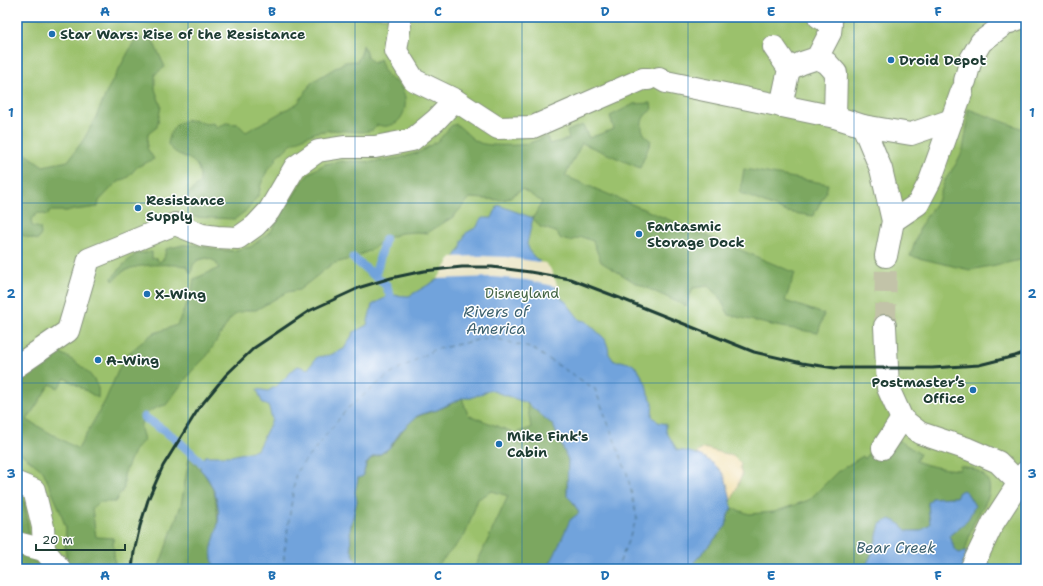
<svg xmlns="http://www.w3.org/2000/svg" width="1043" height="586" font-family="'Shantell Sans',sans-serif">
<style>
.green{fill:#9bc16c;stroke:#5d7f50}
.forest{fill:#7ca760;stroke:#4e724a}
.sand{fill:#eeda9e;stroke:#868c69}
.water{fill:#71a3dc;stroke:#487088}
.pier{fill:#ebe5c5}
.lines{fill:none;stroke-linecap:round;stroke-linejoin:round}
.stream{stroke:#71a3dc;stroke-width:9}
.ferry{stroke:#3c616f;stroke-width:1;stroke-dasharray:5 4;stroke-linecap:butt}
.minor-tunnel{stroke:#c2c3a8;stroke-width:22;stroke-dasharray:22 11;stroke-linecap:butt}
.minor-casing{stroke:#85917c;stroke-width:24}
.minor{stroke:#fff;stroke-width:22}
.rail{stroke:#1f3d34;stroke-width:3}
.grid{fill:none;stroke:#1f6fb2;stroke-width:1;stroke-opacity:0.55}
.poi-dot{fill:#1f6fb2;stroke:#fff;stroke-width:1.5}
.labels{text-anchor:middle;dominant-baseline:central;stroke-width:3;stroke-linejoin:round;paint-order:stroke}
.poi-label{font-size:14px;font-weight:bold;fill:#1f3d34;stroke:#fff;text-anchor:start}
.park-label{font-size:14px;fill:#446545;stroke:#fff}
.water-label{font-size:15px;font-style:italic;fill:#3c616f;stroke:#fff}
.neatline{fill:none;stroke:#1f6fb2;stroke-width:1.5}
.grid-label{font-size:13px;text-anchor:middle;font-weight:bold;fill:#1f6fb2}
</style>
<rect width="100%" height="100%" fill="#fff"/>
<filter id="ink" filterUnits="userSpaceOnUse"><feTurbulence type="fractalNoise" baseFrequency=".025" numOctaves="2"/><feDisplacementMap in="SourceGraphic" scale="8" xChannelSelector="R" yChannelSelector="G"/><feConvolveMatrix kernelMatrix="1 2 1 2 8 2 1 2 1" color-interpolation-filters="sRGB"/></filter>
<filter id="wash" filterUnits="userSpaceOnUse"><feTurbulence type="fractalNoise" baseFrequency=".012" numOctaves="4" result="noise"/><feDisplacementMap in="SourceGraphic" scale="16" xChannelSelector="R" yChannelSelector="G"/><feGaussianBlur stdDeviation="0.9" result="paint"/><feColorMatrix in="noise" values="0 0 0 0 0 0 0 0 0 0 0 0 0 0 0 0 0 1.4 0 .05"/><feComposite in="paint" operator="in"/></filter>
<g filter="url(#wash)">
<rect width="100%" height="100%" fill="#ebe5c5"/>
<!-- green -->
<rect class="green" x="17" y="17" width="1009" height="552"/>
<!-- forest -->
<g class="forest">
<path d="M136 38 152 39 165 67 155 74V89L161 106 157 127 148 134 147 148 154 159 137 167 128 177 115 184 99 201 98 207 66 211H49L48 215 38 213 31 219 32 226 40 228 41 234 38 240 26 237 19 233 17 220V152L22 151 43 166 68 161 84 139 96 117 108 89Z"/>
<path d="M363 45 368 58 374 63 380 59C382 64 384 73 388 77 392 81 399 82 402 89 409 102 405 124 387 126 384 127 380 125 377 125L373 130 363 132 332 130 317 132 305 137 291 144 283 152 280 153 276 157V161L268 169 261 184 259 194 248 209 235 219 194 217C189 212 186 198 190 192 193 188 198 186 200 182 201 151 179 163 168 144 170 129 178 117 196 121 206 123 202 125 214 123L217 128 226 123 238 124 246 132 298 103 312 82 345 62 357 61 361 54Z"/>
<path d="M651 103 652 110C638 117 639 133 651 141L640 168 582 143 565 176 795 273 785 301 824 314 818 333 776 326 729 315 719 297 708 286 693 288 686 306 634 282 601 262 593 241 582 237 569 241 561 239 556 232 540 227 533 218 542 202 522 189 507 199 500 200 470 198 453 217 427 233 417 232 401 233 385 239 371 250 353 258 332 264 299 290 287 292 256 310H249L237 313 230 319 207 356 191 372 166 405C156 407 143 412 141 424 140 428 143 435 144 440L134 451 124 475V488L115 502H100L92 508 96 537 113 538 115 569H71L67 561 65 547 66 528 59 508 43 471 17 450V379L19 376 29 374 38 368 43 362 54 357 59 352C74 361 89 369 97 385 99 389 98 394 98 398L65 378 58 388 50 384 27 420 78 449 105 401 124 357 152 334 177 325 191 295 194 279 219 268 215 261 207 258 198 260 193 265 191 274 186 266C170 264 139 263 124 271 120 273 117 278 113 281L112 278 123 265 136 254 152 252V259L155 258 159 262 164 259 166 249 183 245H198L217 250 231 251 251 247 272 230 302 182 311 172 325 164 343 161 346 162 351 161 373 162 400 158 420 152 439 140 451 126 456 124C466 131 469 138 480 143 487 146 519 146 526 144 533 142 540 139 547 136L549 144 569 139 567 131 583 125 589 138 614 129 610 116 634 104Z"/>
<path d="M968 109 1026 130V259L970 270 910 256 921 225 939 198 945 180 956 164 963 150 967 127Z"/>
<path d="M744 169 828 184 826 192 813 216 787 212 740 193Z"/>
<path d="M462 398 468 415 515 433 531 428 527 403 553 425 568 460 567 496 573 502 579 513 547 569H471L477 563 508 496 492 491 478 499 465 535 439 564 432 569H358L357 563 351 549 350 529 357 501 355 492 358 478 363 476C369 451 374 462 389 448 397 441 401 430 410 422 419 414 426 414 437 410 446 407 454 402 462 398Z"/>
<path d="M900 441 920 454 916 461C931 467 944 469 960 470V466C977 468 995 477 988 497 984 507 977 515 973 524 970 533 968 542 965 551L959 553 954 549 950 535 967 521 970 498 967 493 959 492 956 497 932 498 928 503 930 524 921 531H907L897 522 880 524C876 539 873 557 863 569H688L726 526 728 515 732 508 749 514 774 512 809 500 837 472 863 456 865 459 876 444Z"/>
<path d="M189 458C206 474 216 487 217 511 217 515 218 520 218 524 215 542 207 549 215 569H158L181 505Z"/>
<path d="M17 491 19 492 25 503 29 533 24 536 17 535Z"/>
<path d="M17 554 30 556 41 569H17Z"/>
</g>
<!-- sand -->
<path class="sand" d="M704 448 733 456 741 464 740 468 742 475 731 502 721 472 696 453Z"/>
<!-- water -->
<g class="water">
<path d="M498 205 533 218 527 244 531 254 548 269 561 298 566 302 580 320 586 321 605 339 608 347 609 354 614 361H621L632 364 638 369 646 384 648 394 653 402 652 416 658 422 666 424V431L677 450C693 451 710 458 721 471 728 480 730 497 732 508L728 515 726 526 688 569H547L555 554 570 520 579 513 573 502 567 496 568 460 553 425 527 403 490 390 471 398H462L437 410 428 412 417 416 401 431 389 448 380 454 372 457 366 464 363 476 358 478 355 492 357 501 350 529 351 549 357 563 358 569H215C207 549 215 542 218 524 221 504 213 482 200 469L201 462 205 456H231L257 450 272 420 269 407 262 402 257 389 268 391 278 385 294 369 298 366 308 369 317 357 330 355 344 349 354 332 367 325 372 305 390 295 409 296 440 278 461 248 462 241 466 233 477 227 480 220 483 218H492Z"/>
<path d="M963 490 967 493 975 506 967 521 950 535 954 549 959 553 965 551 989 563 992 569H863C873 557 876 539 880 524L890 519 897 522 907 531H921L930 524 928 503 932 498 956 497 959 492Z"/>
</g>
<!-- pier -->
<path class="pier" d="M479 256 506 257 545 263 550 268 558 287 526 280 492 277 436 279 439 277 452 257Z"/>
<g class="lines">
<!-- stream -->
<g class="stream">
<path d="M353 258 386 285 390 295"/>
<path d="M375 276 385 239"/>
<path d="M144 417 176 439 201 462"/>
</g>
<!-- ferry -->
<path class="ferry" d="M284 569V554L296 472 348 408 386 377 433 350 491 337 533 349 595 389 627 473 637 518 617 569"/>
</g>
</g>
<g filter="url(#ink)">
<g class="lines">
<!-- minor-tunnel -->
<path class="minor-tunnel" d="M885 326 886 256"/>
<!-- minor casing -->
<g class="minor-casing">
<g id="minor">
<path d="M1010 22 1023 17"/>
<path d="M400 24 396 51 414 80 455 100 498 128 533 127 643 79H648"/>
<path d="M774 47 789 69 781 106"/>
<path d="M817 58 830 33 831 24 819 17"/>
<path d="M789 69 802 63 817 58 827 63 836 73 835 117"/>
<path d="M659 78 666 82 835 117 863 126 881 169 893 221 886 256"/>
<path d="M965 81 971 59 981 42 1001 27"/>
<path d="M863 126 911 134 952 120"/>
<path d="M893 221 918 204 930 181 962 91"/>
<path d="M885 326 888 388 902 419 920 433 968 449 998 462 1019 483"/>
<path d="M17 366 68 331 89 259 175 224 202 235 217 237 238 238 255 226 269 211 295 167 318 151 344 147H375L412 140 436 120 455 100"/>
<path d="M883 448 902 419"/>
<path d="M17 483 34 490 43 527 44 550 60 569"/>
<path d="M17 543 44 550"/>
<path d="M971 569 993 523 1026 472"/>
</g>
</g>
<!-- minor -->
<use href="#minor" class="minor"/>
<!-- rail -->
<path class="rail" d="M132 569 134 552 140 526 148 500 163 466 199 408 226 375 254 348 309 311 361 287 391 278 424 271 462 267H492L530 272 570 279 612 295 754 352 802 363 835 368H932L979 365 1015 356 1026 352"/>
</g>
</g>
<!-- grid -->
<path class="grid" d="M188 17V569M355 17V569M522 17V569M688 17V569M854 17V569M17 203H1026M17 383H1026"/>
<!-- markers -->
<g class="poi-dot">
<circle cx="52" cy="34" r="4"/>
<circle cx="891" cy="60" r="4"/>
<circle cx="138" cy="208" r="4"/>
<circle cx="639" cy="234" r="4"/>
<circle cx="147" cy="294" r="4"/>
<circle cx="98" cy="360" r="4"/>
<circle cx="973" cy="390" r="4"/>
<circle cx="499" cy="444" r="4"/>
</g>
<g class="labels">
<!-- poi labels -->
<g class="poi-label">
<text x="60" y="34">Star Wars: Rise of the Resistance</text>
<text x="899" y="60">Droid Depot</text>
<text x="146" y="200">Resistance<tspan x="146" dy="16">Supply</tspan></text>
<text x="647" y="226">Fantasmic<tspan x="647" dy="16">Storage Dock</tspan></text>
<text x="155" y="294">X-Wing</text>
<text x="106" y="360">A-Wing</text>
<text x="965" y="382" text-anchor="end">Postmaster’s<tspan x="965" dy="16">Office</tspan></text>
<text x="507" y="436">Mike Fink's<tspan x="507" dy="16">Cabin</tspan></text>
</g>
<!-- park labels -->
<g class="park-label">
<text x="522" y="293">Disneyland</text>
</g>
<!-- water labels -->
<g class="water-label">
<text x="496" y="312">Rivers of<tspan x="496" dy="17">America</tspan></text>
<text x="896" y="548">Bear Creek</text>
</g>
</g>
<!-- margin -->
<rect width="1043" height="586" fill="none" stroke="#fff" stroke-width="44"/>
<!-- scale -->
<path d="M36 544v6h89v-6" fill="none" stroke="#1f3d34" stroke-width="2"/>
<text x="42" y="544" font-size="12" fill="#1f3d34" stroke="#ffffff" stroke-width="3" paint-order="stroke">20 m</text>
<rect x="22" y="22" width="999" height="542" class="neatline"/>
<g class="grid-label">
<text x="105" y="16">A</text>
<text x="272" y="16">B</text>
<text x="438" y="16">C</text>
<text x="605" y="16">D</text>
<text x="771" y="16">E</text>
<text x="938" y="16">F</text>
<text x="11" y="117">1</text>
<text x="1032" y="117">1</text>
<text x="11" y="298">2</text>
<text x="1032" y="298">2</text>
<text x="11" y="478">3</text>
<text x="1032" y="478">3</text>
<text x="105" y="580">A</text>
<text x="272" y="580">B</text>
<text x="438" y="580">C</text>
<text x="605" y="580">D</text>
<text x="771" y="580">E</text>
<text x="938" y="580">F</text>
</g>
</svg>
